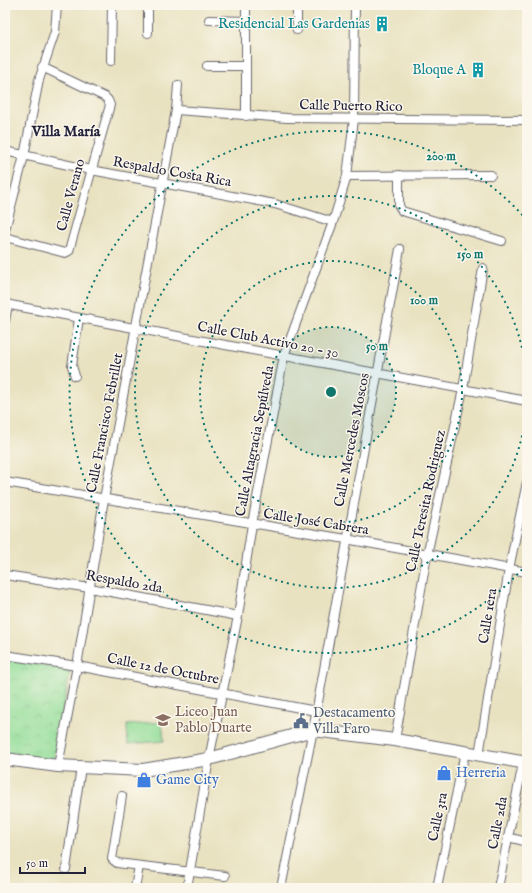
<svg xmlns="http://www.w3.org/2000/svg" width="532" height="893" font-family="'IM FELL English',serif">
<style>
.grass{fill:#95de9a;stroke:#5c806a}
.park{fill:url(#park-crowns);stroke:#5c806a}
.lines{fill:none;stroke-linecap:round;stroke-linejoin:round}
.street-casing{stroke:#68656a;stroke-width:10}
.secondary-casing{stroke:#68656a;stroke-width:14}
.street{stroke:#fff;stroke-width:8}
.secondary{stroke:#fff;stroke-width:12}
.ring{fill:none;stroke:#0f766e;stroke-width:2;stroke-dasharray:2 4}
.labels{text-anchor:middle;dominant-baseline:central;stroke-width:3;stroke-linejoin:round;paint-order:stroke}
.culture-label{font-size:14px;fill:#0d838f;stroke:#fbf7ec;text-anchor:end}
.street-label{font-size:14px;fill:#22223b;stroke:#fbf7ec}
.education-label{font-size:14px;fill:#785e54;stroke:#fbf7ec;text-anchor:start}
.service-label{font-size:14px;fill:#4e5e75;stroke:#fbf7ec;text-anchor:start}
.shop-label{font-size:14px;fill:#366cbe;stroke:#fbf7ec;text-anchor:start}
.neighbourhood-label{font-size:15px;font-weight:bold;fill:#22223b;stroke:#fbf7ec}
.centre{fill:#0f766e;stroke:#fbf7ec;stroke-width:2}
.ring-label{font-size:12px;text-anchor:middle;font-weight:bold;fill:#0f766e;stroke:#fbf7ec;stroke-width:3;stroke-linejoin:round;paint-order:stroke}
</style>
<defs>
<pattern id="park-crowns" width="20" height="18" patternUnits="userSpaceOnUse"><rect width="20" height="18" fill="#95de9a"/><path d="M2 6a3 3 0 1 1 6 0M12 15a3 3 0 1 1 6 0" fill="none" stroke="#80be86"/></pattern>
</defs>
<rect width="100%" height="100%" fill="#fbf7ec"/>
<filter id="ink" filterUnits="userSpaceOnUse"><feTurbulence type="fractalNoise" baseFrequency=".025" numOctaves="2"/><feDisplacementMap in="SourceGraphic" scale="8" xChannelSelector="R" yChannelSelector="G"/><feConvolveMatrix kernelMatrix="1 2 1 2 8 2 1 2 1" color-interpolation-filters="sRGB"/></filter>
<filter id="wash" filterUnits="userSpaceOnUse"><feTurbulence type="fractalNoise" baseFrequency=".012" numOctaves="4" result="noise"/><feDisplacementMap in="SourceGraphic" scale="16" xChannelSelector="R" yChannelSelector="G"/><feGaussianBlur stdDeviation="0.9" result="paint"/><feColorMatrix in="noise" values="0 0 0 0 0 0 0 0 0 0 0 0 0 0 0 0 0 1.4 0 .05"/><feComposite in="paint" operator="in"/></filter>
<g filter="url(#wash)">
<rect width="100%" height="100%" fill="#e9e2c1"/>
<!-- grass -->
<path class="grass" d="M162 722 164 741 128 744 127 725Z"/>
<!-- park -->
<path class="park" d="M5 659 70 670 54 762 5 754Z"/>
</g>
<g filter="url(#ink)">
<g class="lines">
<!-- street casing -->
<g class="street-casing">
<g id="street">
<path d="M209 20 246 21"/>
<path d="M297 30V5"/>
<path d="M148 33V5"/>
<path d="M111 61 112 5"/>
<path d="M207 66H246"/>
<path d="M176 110 287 118 527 120"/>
<path d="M246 116V5"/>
<path d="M5 151 91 170 275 204 333 222"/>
<path d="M399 175V206L402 211 502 241"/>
<path d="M347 176 491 175"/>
<path d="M5 230 24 156 39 80 55 32 57 5"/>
<path d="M5 237 65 253 69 251 110 105 108 100 105 97 42 67"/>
<path d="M5 304 527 401"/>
<path d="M5 321 8 304"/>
<path d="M75 376 72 366 79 318"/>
<path d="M5 482 346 539 527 572"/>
<path d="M5 575 90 588 238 616"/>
<path d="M5 655 77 666 316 711"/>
<path d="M395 740 427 555 463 389 483 268"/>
<path d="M479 755 509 569 527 482"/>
<path d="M58 766 77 666 104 499 176 110 178 85"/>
<path d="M122 796 112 859 117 863 225 876"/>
<path d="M508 837 527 842"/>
<path d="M66 869 81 767"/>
<path d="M135 888 139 866"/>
<path d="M187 888 209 759 238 616 252 524 284 356 333 222 347 176 354 119 355 5"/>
<path d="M281 888 313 730 400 249"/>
<path d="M437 888 465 752"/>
<path d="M498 888 523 763"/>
</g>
</g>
<!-- secondary casing -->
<g class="secondary-casing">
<path id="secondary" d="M5 759 58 766 143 770 209 759 313 730 395 740 527 763"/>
</g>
<!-- street -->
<use href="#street" class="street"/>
<!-- secondary -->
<use href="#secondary" class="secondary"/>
</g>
</g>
<!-- distance rings -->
<circle cx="331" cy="392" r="65" fill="#0f766e" fill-opacity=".12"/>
<g class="ring">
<circle cx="331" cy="392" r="65"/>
<circle cx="331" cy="392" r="131"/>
<path d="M527 394A196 196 0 1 1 527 390"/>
<path d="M526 565A261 261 0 1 1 526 219"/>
</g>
<!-- icons -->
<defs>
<g id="building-bare" transform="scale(1.2)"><path d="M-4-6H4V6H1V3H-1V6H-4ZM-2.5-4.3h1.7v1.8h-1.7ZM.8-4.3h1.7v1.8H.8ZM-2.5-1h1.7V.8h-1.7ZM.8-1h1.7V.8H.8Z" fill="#0f9aa8" stroke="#fbf7ec" stroke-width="2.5" paint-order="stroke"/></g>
<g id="school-bare" transform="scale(1.2)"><path d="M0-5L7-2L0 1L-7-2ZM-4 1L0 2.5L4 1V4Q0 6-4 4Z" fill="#8d6e63" stroke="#fbf7ec" stroke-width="2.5" paint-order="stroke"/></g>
<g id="civic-bare" transform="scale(1.2)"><path d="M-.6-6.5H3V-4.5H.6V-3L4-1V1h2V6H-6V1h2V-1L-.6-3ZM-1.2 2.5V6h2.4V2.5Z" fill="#5c6f8a" stroke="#fbf7ec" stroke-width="2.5" paint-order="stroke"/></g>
<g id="shop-bare" transform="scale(1.2)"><path d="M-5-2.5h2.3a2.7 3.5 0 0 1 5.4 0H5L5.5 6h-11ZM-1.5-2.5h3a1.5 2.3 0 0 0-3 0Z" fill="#3f7fe0" stroke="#fbf7ec" stroke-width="2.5" paint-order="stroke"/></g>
</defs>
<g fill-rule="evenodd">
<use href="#building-bare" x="382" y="24"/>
<use href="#building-bare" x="478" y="70"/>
<use href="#school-bare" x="163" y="720"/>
<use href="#civic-bare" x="301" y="721"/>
<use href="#shop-bare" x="444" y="773"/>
<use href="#shop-bare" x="144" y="780"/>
</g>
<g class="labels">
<!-- culture labels -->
<g class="culture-label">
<text x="370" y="24">Residencial Las Gardenias</text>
<text x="466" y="70">Bloque A</text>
</g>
<!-- street labels -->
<g class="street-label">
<text transform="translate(351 106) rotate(1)">Calle Puerto Rico</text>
<text transform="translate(172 172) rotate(10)">Respaldo Costa Rica</text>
<text transform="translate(71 195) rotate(-75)">Calle Verano</text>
<text transform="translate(268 340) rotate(11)">Calle Club Activo 20 - 30</text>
<text transform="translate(105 423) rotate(-79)">Calle Francisco Febrillet</text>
<text transform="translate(352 440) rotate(-79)">Calle Mercedes Moscos</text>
<text transform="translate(255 441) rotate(-79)">Calle Altagracia Sepúlveda</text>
<text transform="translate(426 501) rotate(-78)">Calle Teresita Rodriguez</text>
<text transform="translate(316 522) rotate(9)">Calle José Cabrera</text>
<text transform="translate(124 582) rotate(10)">Respaldo 2da</text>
<text transform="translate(488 616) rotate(-81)">Calle 1era</text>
<text transform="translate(163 669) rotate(11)">Calle 12 de Octubre</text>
<text transform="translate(438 817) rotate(-78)">Calle 3ra</text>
<text transform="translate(498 823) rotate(-79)">Calle 2da</text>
</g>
<!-- education labels -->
<g class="education-label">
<text x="175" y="712">Liceo Juan<tspan x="175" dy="16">Pablo Duarte</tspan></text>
</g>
<!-- service labels -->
<g class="service-label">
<text x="313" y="713">Destacamento<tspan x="313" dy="16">Villa Faro</tspan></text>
</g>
<!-- shop labels -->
<g class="shop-label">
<text x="456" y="773">Herreria</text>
<text x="156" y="780">Game City</text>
</g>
<!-- neighbourhood labels -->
<g class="neighbourhood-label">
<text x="66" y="131">Villa María</text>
</g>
</g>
<circle cx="331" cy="392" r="6" class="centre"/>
<g class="ring-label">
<text x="441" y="160">200 m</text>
<text x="470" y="258">150 m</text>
<text x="424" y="304">100 m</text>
<text x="377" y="350">50 m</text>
</g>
<!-- margin -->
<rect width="532" height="893" fill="none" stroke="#fbf7ec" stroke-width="20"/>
<!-- scale -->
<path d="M20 867v6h65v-6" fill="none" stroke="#22223b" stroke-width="2"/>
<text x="26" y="867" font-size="12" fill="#22223b" stroke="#fbf7ec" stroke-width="3" paint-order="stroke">50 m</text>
</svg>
